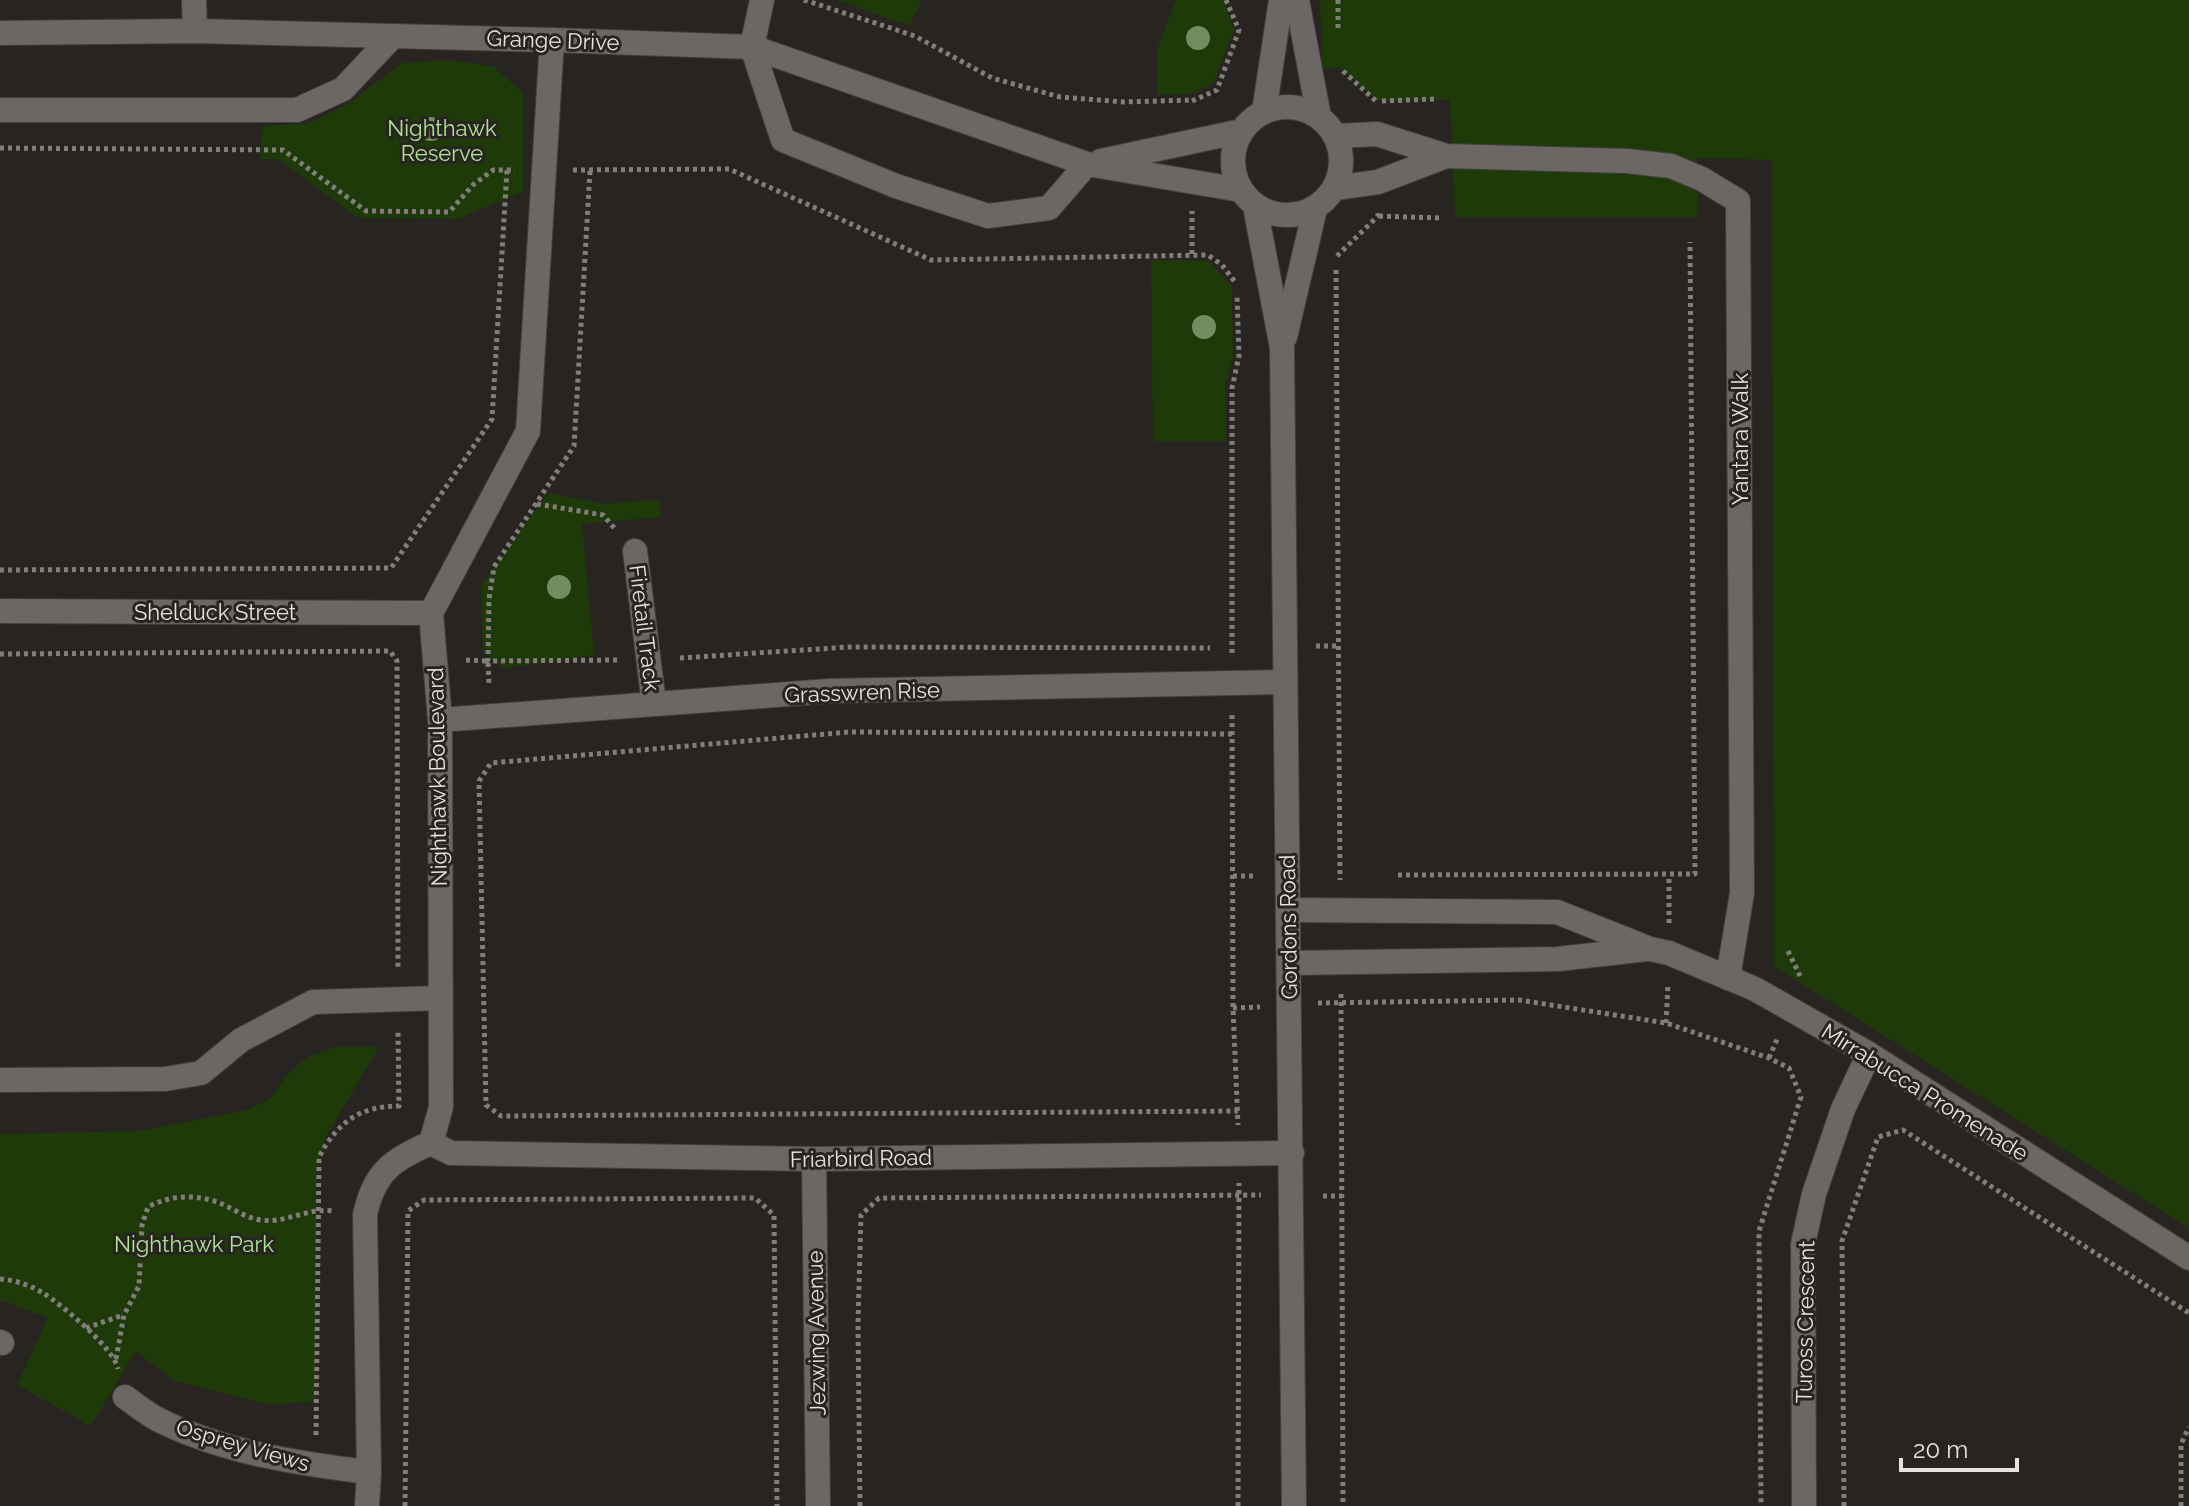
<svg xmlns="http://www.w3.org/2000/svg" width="2189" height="1506" font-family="Raleway,sans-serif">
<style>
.green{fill:#1f3a09}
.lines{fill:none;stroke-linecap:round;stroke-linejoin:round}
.minor-casing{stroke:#43413e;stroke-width:26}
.path{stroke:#817e7c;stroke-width:5;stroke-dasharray:4 4;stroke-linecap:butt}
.minor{stroke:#6a6764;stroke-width:24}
.tree{fill:#728d60}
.labels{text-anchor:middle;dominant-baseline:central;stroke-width:6;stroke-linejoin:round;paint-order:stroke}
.street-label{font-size:22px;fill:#e5e3e1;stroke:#272422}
.park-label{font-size:22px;fill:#b0e392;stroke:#272422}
</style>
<rect width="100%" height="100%" fill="#272422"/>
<!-- green -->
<g class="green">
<path d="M838 0H922L909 26Z"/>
<path d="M1176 0H1223L1234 30 1213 85 1190 94 1157 95V50Z"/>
<path d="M1320 0H2189V1228L1774 966 1772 160 1697 158 1698 217H1455L1450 100 1377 101 1339 67 1322 69Z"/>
<path d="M446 60 493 66 523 93V191L458 219 358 218 278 159H260L262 126 310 123 349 103 402 63Z"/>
<path d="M1151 260 1209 261 1232 287 1233 358 1225 385 1226 441H1153Z"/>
<path d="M548 493 605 504 659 499 661 517 582 524 594 655 504 668 483 652 481 586Z"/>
<path d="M334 1047H379L326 1137 316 1171V1402L265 1404 174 1381 136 1351 91 1426 17 1385 48 1318 0 1300V1134L139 1131 247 1110 271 1098 286 1076 306 1058Z"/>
</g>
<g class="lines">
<!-- minor casing -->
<g class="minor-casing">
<g id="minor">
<path d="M194 0 195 31"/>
<path d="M1297 0 1319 117"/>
<path d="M0 33 195 31 552 40 752 47 1087 164 1241 190"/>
<path d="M752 47 783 140 896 186 988 216 1049 208 1087 164"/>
<path d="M752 47 762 0"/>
<circle cx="1287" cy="161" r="54"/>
<path d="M0 110H297L343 89 393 36"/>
<path d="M1264 112 1281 0"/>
<path d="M1336 136 1377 134 1446 156 1627 161 1671 166 1702 179 1738 201 1742 893 1728 978"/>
<path d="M1101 161 1242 131"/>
<path d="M1335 188 1378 182 1446 156"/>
<path d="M1255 206 1282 348 1294 1506"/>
<path d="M1285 337 1315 209"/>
<path d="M635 551 654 704"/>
<path d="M0 611 431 613"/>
<path d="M440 720 829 691 1285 682"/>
<path d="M1289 910 1557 912 1650 949 1669 953 1755 989 1869 1054 2189 1258"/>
<path d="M1289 963 1558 959 1647 949"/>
<path d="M0 1080 165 1079 201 1073 241 1040 313 1002 440 998"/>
<path d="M431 1143 451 1153 814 1159 1292 1153"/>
<path d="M814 1159 818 1506"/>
<path d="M0 1342 2 1343"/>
<path d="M125 1397C136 1405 148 1415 161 1421 224 1452 300 1464 369 1472"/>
<path d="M367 1506 369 1472 365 1215C374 1172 393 1159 431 1143L441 1107 440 720 431 613 528 431 552 40"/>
<path d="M1804 1506 1803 1244 1814 1194 1843 1109 1869 1054"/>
</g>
</g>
<!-- path -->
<g class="path">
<path d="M804 0 915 36 992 78 1060 97 1124 102 1192 100"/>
<path d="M1338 0V31"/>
<path d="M1343 71 1377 102"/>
<path d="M1192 101 1217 90 1239 30 1226 0"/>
<path d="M1382 101 1436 99"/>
<path d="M0 148 283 150 366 211 449 212 474 184 493 170H515"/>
<path d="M573 170 729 169 931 260 1208 255 1222 265 1235 282"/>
<path d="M590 171 574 446 494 567 489 599 488 661 618 660"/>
<path d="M1379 216 1441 218"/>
<path d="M1192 254V211"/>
<path d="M1337 256 1378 216V212"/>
<path d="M1336 270 1340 880"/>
<path d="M537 504 603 515 616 530"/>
<path d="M0 570 391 568 492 419 507 170"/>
<path d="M1316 646H1339"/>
<path d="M1232 653V388L1239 356 1237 296"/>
<path d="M0 654 390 651 397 661 398 970"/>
<path d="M680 658 849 647 1210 648"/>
<path d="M466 660 488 661 489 685"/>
<path d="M1232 715 1233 1008 1238 1125"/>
<path d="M1232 734 849 732 491 763 479 781 486 1105 501 1116 1238 1111"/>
<path d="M1398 875 1695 874 1690 242"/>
<path d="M1233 876H1256"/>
<path d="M1669 923V875"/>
<path d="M1788 951 1800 976"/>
<path d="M1341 994 1343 1506"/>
<path d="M1318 1003 1519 1000 1666 1023 1769 1058 1789 1068 1801 1097 1759 1231 1761 1506"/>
<path d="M1233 1008 1260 1007"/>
<path d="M1666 1023 1668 984"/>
<path d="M1769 1058 1778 1037"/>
<path d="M1323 1196H1342"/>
<path d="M0 1279C15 1280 30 1285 43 1293 62 1305 114 1348 118 1369"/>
<path d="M86 1328 123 1315"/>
<path d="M116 1359 124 1315 139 1286 142 1225 148 1207C168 1196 192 1194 214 1201 230 1206 243 1217 260 1220 285 1224 308 1207 333 1211"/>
<path d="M316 1435 319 1157C337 1123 359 1106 399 1106L398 1032"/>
<path d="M405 1506 408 1211 424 1200 755 1198 774 1215 777 1506"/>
<path d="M860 1506 858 1323 861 1215 879 1198 1261 1195"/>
<path d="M1238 1506 1239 1183"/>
<path d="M1844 1506 1842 1241 1878 1137 1903 1130 2189 1313"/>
<path d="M2181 1506V1444L2189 1427"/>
</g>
<!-- minor -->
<use href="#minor" class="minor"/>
</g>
<!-- trees -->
<g class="tree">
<circle cx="1198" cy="38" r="12"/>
<circle cx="431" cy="129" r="12"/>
<circle cx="1204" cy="327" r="12"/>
<circle cx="559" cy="587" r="12"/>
</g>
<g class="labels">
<!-- street labels -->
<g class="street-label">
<text transform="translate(553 40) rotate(2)">Grange Drive</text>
<text transform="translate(1740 439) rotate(-90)">Yantara Walk</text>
<text x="215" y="612">Shelduck Street</text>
<text transform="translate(645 628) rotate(83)">Firetail Track</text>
<text transform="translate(862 692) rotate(-2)">Grasswren Rise</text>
<text transform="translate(437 777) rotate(-91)">Nighthawk Boulevard</text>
<text transform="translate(1288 927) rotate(-91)">Gordons Road</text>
<text transform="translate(1925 1092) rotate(32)">Mirrabucca Promenade</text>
<text transform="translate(861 1158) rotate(-1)">Friarbird Road</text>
<text transform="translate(1805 1322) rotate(-89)">Tuross Crescent</text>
<text transform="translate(816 1333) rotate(-91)">Jezwing Avenue</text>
<text transform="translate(243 1445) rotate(16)">Osprey Views</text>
</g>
<!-- park labels -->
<g class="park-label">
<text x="442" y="128">Nighthawk<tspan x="442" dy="25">Reserve</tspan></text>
<text x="194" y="1244">Nighthawk Park</text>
</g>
</g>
<!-- scale -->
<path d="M1901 1458v12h116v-12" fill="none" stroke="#e5e3e1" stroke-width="4"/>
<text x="1913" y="1458" font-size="24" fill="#e5e3e1" stroke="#272422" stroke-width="6" paint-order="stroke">20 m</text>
</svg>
